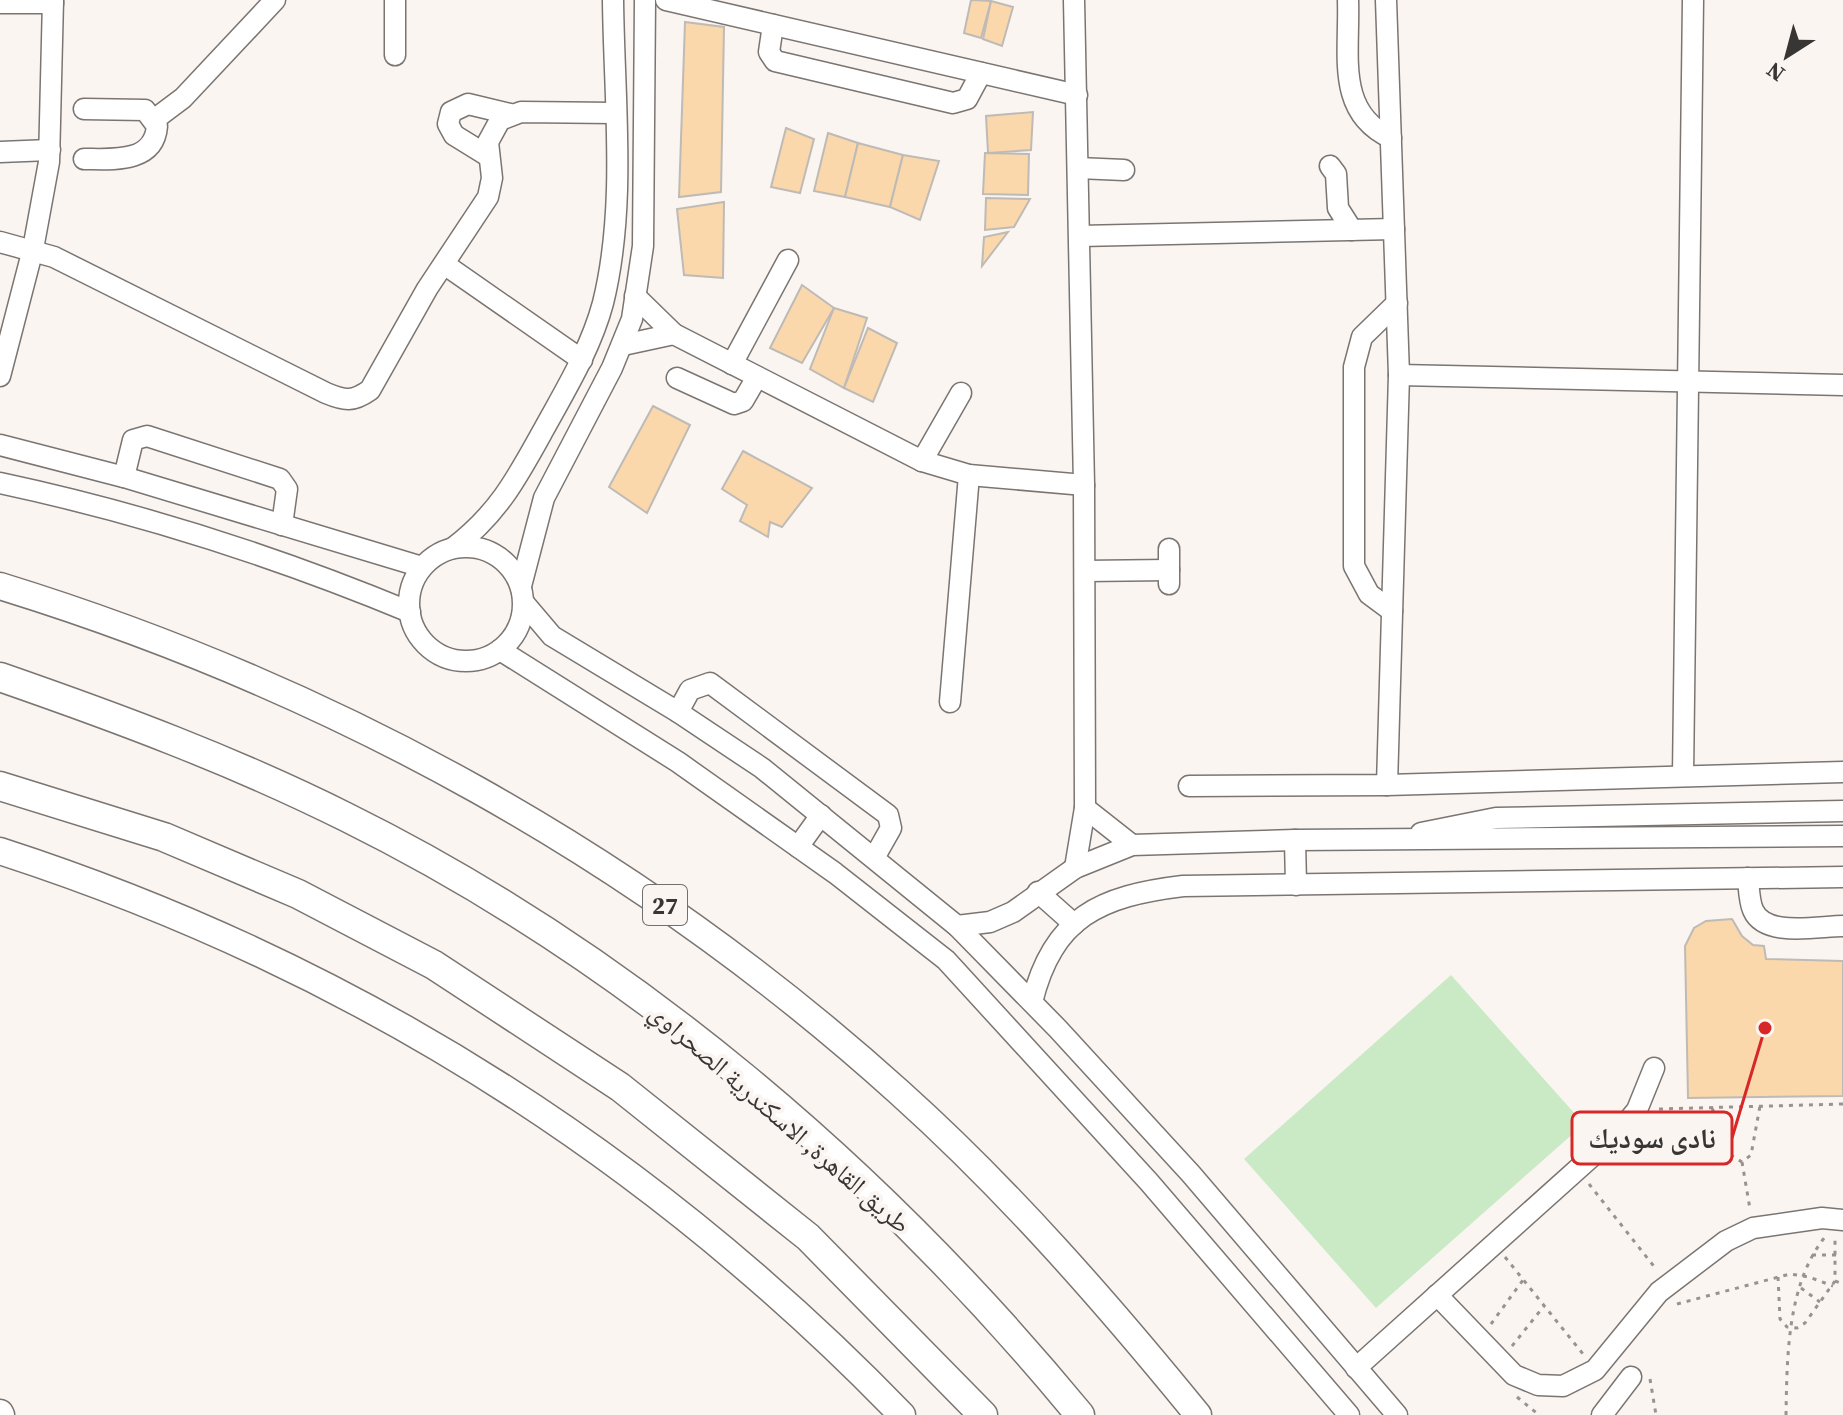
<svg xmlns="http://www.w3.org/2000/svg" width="1843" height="1415" font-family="'Source Serif 4','Noto Naskh Arabic',serif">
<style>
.green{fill:#caeac6}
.building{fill:#fad8ac;stroke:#bebab5;stroke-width:2}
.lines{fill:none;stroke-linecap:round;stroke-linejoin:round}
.minor-casing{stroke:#7b7572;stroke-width:23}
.major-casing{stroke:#7b7572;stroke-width:29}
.highway-casing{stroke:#7b7572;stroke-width:31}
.path{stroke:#979391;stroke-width:3;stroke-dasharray:4 6;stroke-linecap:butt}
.minor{stroke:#fff;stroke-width:20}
.major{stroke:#fff;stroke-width:26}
.highway{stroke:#fff;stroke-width:28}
.labels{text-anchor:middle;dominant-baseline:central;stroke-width:8;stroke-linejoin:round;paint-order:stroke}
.shield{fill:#fbf5f1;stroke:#726f6d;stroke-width:2}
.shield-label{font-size:24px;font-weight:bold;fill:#383635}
.street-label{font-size:26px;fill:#383635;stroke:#fbf5f1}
.leader{fill:none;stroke:#d62828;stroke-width:3}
.callout-dot{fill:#d62828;stroke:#fbf5f1;stroke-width:3}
.callout{fill:#fbf5f1;stroke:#d62828;stroke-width:3}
.callout-label{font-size:28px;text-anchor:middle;font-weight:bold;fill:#383635}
</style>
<rect width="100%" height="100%" fill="#fbf5f1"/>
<!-- green -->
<path class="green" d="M1451 975 1584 1124 1376 1308 1244 1159Z"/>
<!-- building -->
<g class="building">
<path d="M971 0 991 1 981 38 964 33Z"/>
<path d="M991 1 1013 7 1002 46 983 39Z"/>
<path d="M685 22 724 27 721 192 679 197Z"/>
<path d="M1033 112 1031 150 988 153 986 116Z"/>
<path d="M786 128 814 139 800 193 771 187Z"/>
<path d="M828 133 858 143 845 197 814 191Z"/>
<path d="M858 143 903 155 890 207 845 197Z"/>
<path d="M985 153 1029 154 1028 195 983 194Z"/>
<path d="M903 155 939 161 920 220 890 207Z"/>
<path d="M986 198 1030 199 1014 227 985 230Z"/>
<path d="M724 202 723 278 684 275 677 209Z"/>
<path d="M1008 232 982 266 984 237Z"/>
<path d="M802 285 834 308 802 363 770 348Z"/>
<path d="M834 308 867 318 844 388 810 369Z"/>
<path d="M868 328 897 343 873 402 844 388Z"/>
<path d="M653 406 690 425 647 513 609 487Z"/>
<path d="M743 451 812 488 782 527 770 522 768 537 740 521 747 505 722 489Z"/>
<path d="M1732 919 1742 936 1753 945 1764 946 1766 959 1843 961V1096L1688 1098 1685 946 1694 928 1706 921Z"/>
</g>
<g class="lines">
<!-- minor casing -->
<g class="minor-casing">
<g id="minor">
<path d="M395 0V55"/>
<path d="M666 0 1077 95"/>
<path d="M1074 0 1084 485 1085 808 1075 868"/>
<path d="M1348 0C1350 54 1335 112 1391 138"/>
<path d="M1386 0 1399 375 1387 785"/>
<path d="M0 3H53"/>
<path d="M773 25 769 52 775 61 953 103 967 99 981 73"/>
<path d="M84 109 145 110 157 126C154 164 111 159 84 159"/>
<path d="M155 119 183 98 275 0"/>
<path d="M0 152 50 150"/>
<path d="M488 156 454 135 448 124 451 112 468 104 510 114"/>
<path d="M1330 166 1336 174 1338 208 1352 230"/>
<path d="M1078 168 1124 170"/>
<path d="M1080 236 1394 229"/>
<path d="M0 242 54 257 326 393C345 401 353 402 370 390L427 289 488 197 492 178 488 142 500 120 521 112 614 113"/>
<path d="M444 264 582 360"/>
<path d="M635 296 674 334 922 461 969 475 1084 485"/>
<path d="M623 345 674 334"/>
<path d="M732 364 788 260"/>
<path d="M1399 375 1843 385"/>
<path d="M0 376 33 249 49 162 53 0"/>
<path d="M677 378 734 404 743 401 757 377"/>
<path d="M0 445 124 477 422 567"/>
<path d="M922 461 961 393"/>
<path d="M124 477 133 440 147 436 280 479 287 489 282 525"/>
<path d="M0 483C141 513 277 557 410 612"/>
<circle cx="466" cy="604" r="57"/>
<path d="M453 548C498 514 517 478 544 429 566 389 591 348 603 303 627 206 614 99 613 0"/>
<path d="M1169 549V584"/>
<path d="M1085 571 1169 570"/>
<path d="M521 586 544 498 612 368 632 319 643 246 645 0"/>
<path d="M524 603 552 636 678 712 762 768 957 926 1058 1029 1191 1174 1397 1415"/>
<path d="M1392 611 1369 594 1354 566V367L1362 337 1397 303"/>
<path d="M500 650 678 762 835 873 946 960 1149 1182 1349 1415"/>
<path d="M950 702 969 475"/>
<path d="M678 712 690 690 710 683 888 815 891 828 874 858"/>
<path d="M1683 776 1693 0"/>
<path d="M1189 786 1387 785 1843 772"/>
<path d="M1085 808 1132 845"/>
<path d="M1421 833 1496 818 1843 811"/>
<path d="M1295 840 1296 885"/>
<path d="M798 847 821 815"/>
<path d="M1748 878C1749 888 1749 901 1753 910 1765 938 1818 926 1843 926"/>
<path d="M1038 892 1074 924"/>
<path d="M957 926 990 922 1013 912 1075 868 1132 845 1295 840 1843 836"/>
<path d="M1032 1002C1053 917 1100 896 1183 886L1843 877"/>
<path d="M1437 1295 1514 1375 1538 1385 1563 1386 1595 1370 1659 1292 1726 1241 1753 1228 1822 1218 1843 1220"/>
<path d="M1356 1368 1618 1133 1637 1110 1654 1068"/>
<path d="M1602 1415 1631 1377"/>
</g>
</g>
<!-- major casing -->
<g class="major-casing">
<g id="major">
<path d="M0 586C334 689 640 858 900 1093 1008 1190 1106 1302 1198 1415"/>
<path d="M0 851C349 964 647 1152 902 1415"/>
<path d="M0 1413 1 1415"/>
</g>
</g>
<!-- highway casing -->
<g class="highway-casing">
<g id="highway">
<path d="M0 677C118 718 234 761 346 817 629 957 880 1172 1080 1415"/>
<path d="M0 786 164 837 298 894 434 965 620 1087 808 1237 983 1415"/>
</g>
</g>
<!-- path -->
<g class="path">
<path d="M1712 1108 1732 1156 1742 1162 1751 1155 1760 1106"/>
<path d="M1659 1109 1843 1104"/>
<path d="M1742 1162 1750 1209"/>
<path d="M1589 1184 1656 1269"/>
<path d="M1812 1255H1836"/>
<path d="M1505 1257 1583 1354"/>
<path d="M1778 1277 1780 1319 1787 1327 1797 1328 1805 1323 1835 1281V1238"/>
<path d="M1835 1281 1843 1284"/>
<path d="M1801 1288 1820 1302"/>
<path d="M1677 1304 1790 1274 1809 1277 1833 1286"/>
<path d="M1491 1324 1523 1280"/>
<path d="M1512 1346 1544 1306"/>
<path d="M1650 1379 1656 1415"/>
<path d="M1517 1397 1539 1415"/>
<path d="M1786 1415C1787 1357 1787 1284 1825 1237"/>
</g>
<!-- minor -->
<use href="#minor" class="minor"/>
<!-- major -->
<use href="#major" class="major"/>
<!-- highway -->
<use href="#highway" class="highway"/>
</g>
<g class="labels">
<!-- shield labels -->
<rect class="shield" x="643" y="885" width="44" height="40" rx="6"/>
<g class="shield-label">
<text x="665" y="905">27</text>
</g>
<!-- street labels -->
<g class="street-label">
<text transform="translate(780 1118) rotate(41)">طريق القاهرة, الاسكندرية الصحراوي</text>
</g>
</g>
<!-- callouts -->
<path class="leader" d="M1765 1028L1732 1138"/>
<circle class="callout-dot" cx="1765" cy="1028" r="8"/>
<rect class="callout" x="1572" y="1112" width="160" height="52" rx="8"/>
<g class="callout-label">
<text x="1652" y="1148">نادى سوديك</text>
</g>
<!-- north arrow -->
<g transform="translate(1787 56) rotate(216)" stroke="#fbf5f1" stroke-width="6" paint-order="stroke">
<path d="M0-6L14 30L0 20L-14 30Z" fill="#383635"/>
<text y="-12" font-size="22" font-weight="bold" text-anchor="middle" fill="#383635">N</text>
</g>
</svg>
